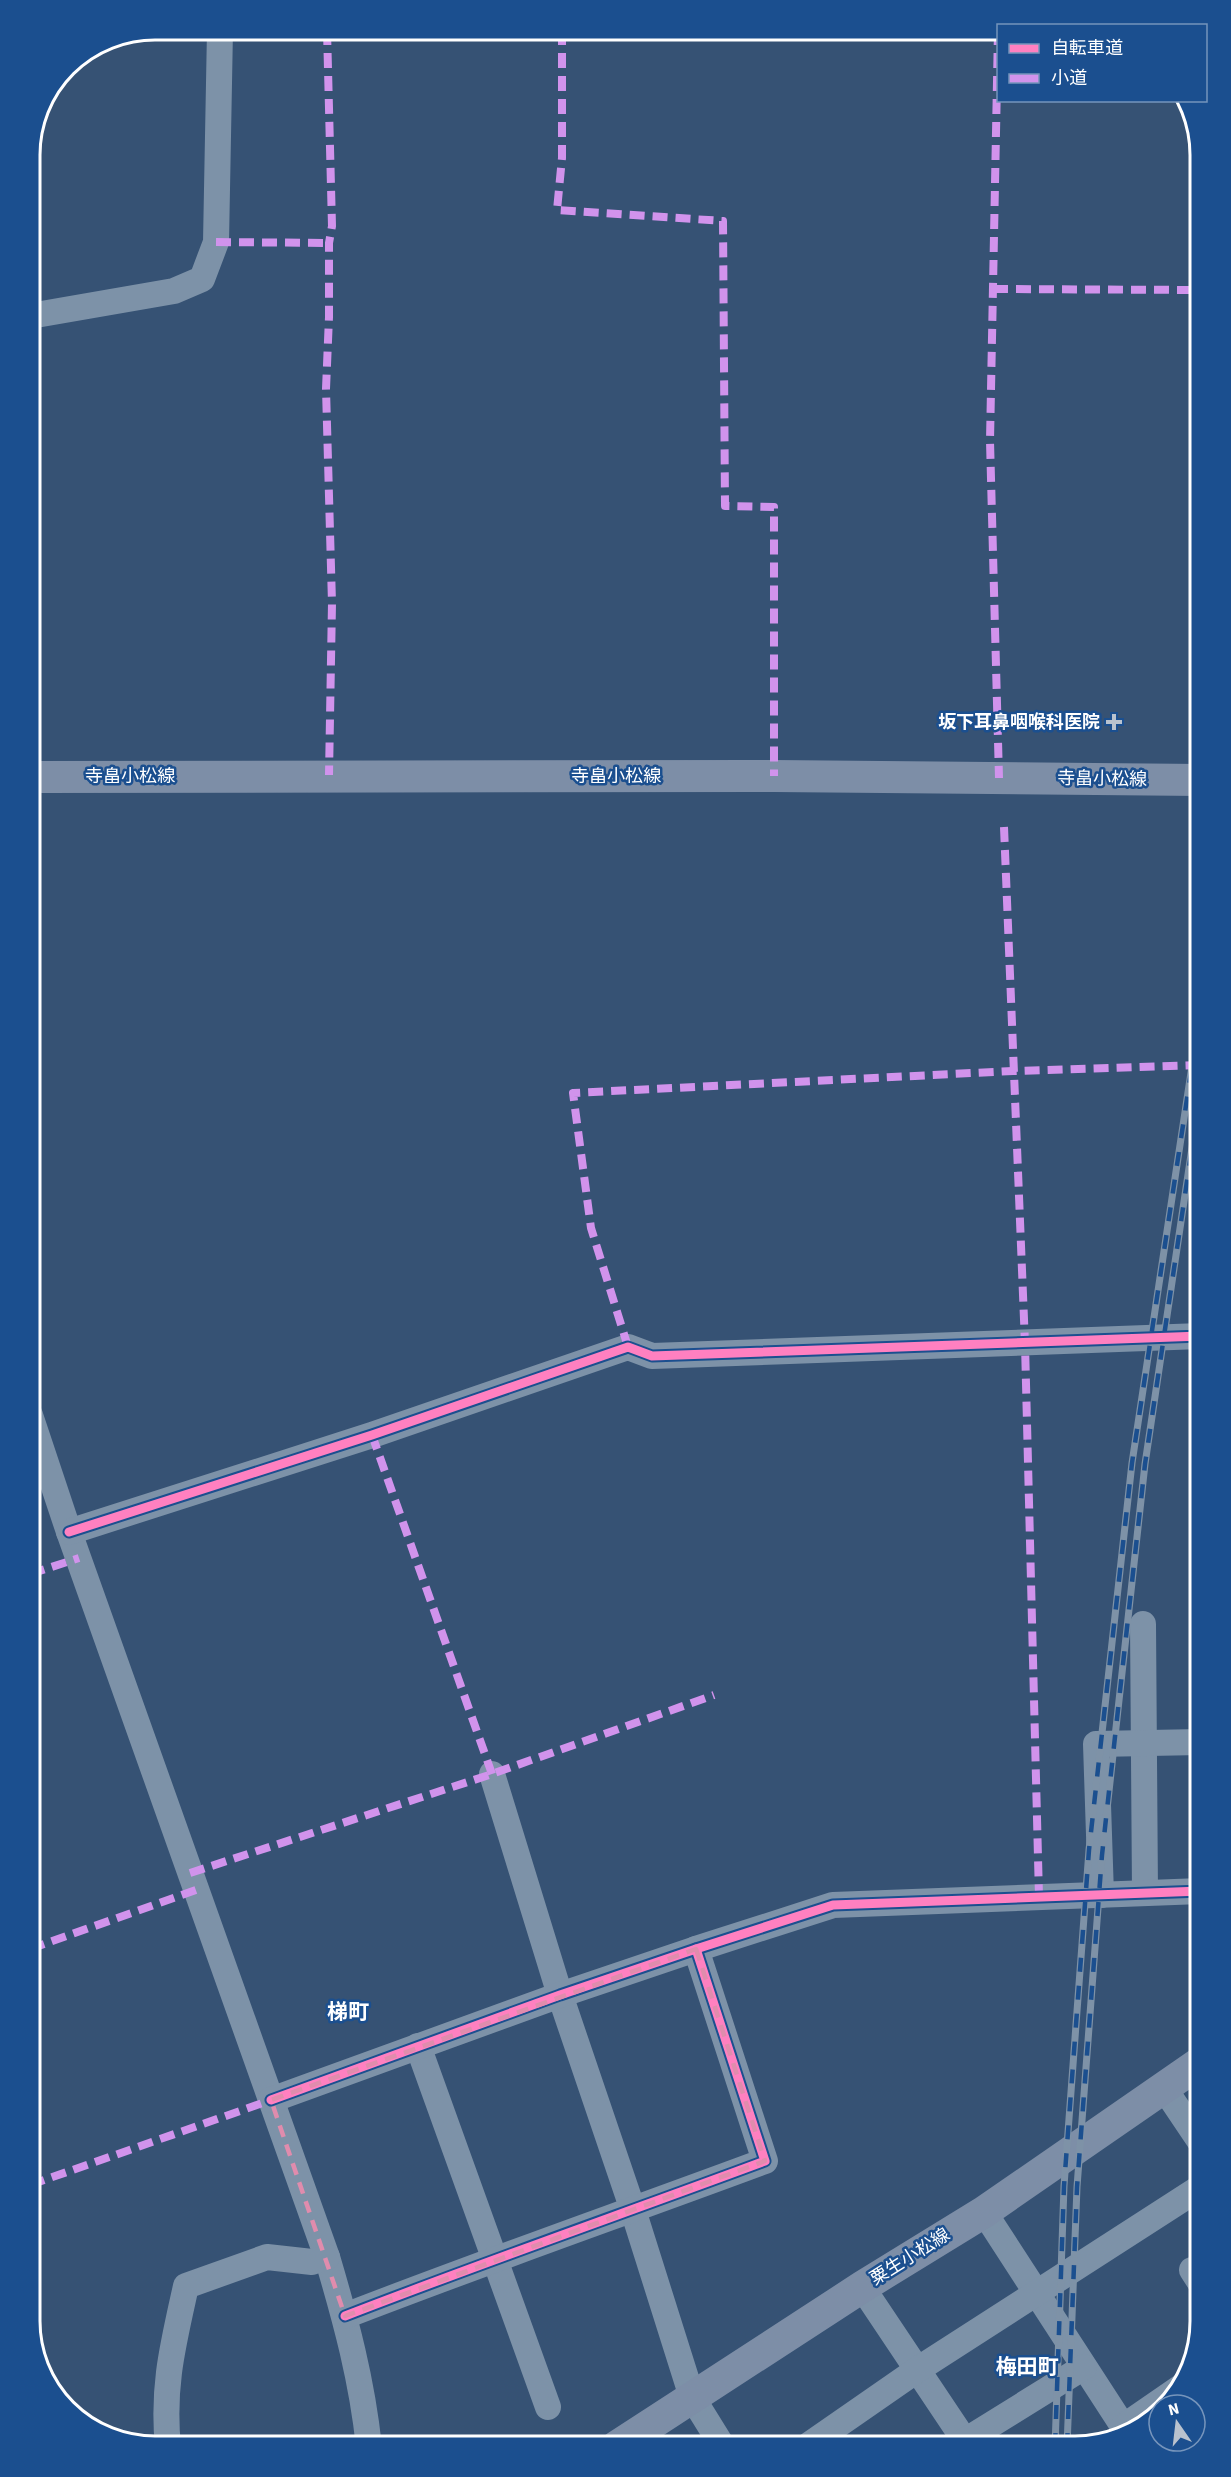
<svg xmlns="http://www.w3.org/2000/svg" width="1231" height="2477" font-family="'Source Sans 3','Noto Sans JP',sans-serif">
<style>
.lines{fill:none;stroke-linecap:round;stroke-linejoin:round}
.minor{stroke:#7d92a8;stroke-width:26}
.major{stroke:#7d8ea7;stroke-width:32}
.rail-casing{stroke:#7e92a7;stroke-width:7}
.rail{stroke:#1b4f8f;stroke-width:4.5;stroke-dasharray:14;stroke-linecap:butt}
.quiet{stroke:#d193ec;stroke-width:8;stroke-dasharray:15 8;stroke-linecap:butt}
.cycleway-casing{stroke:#1b4f8f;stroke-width:13}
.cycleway{stroke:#ff80c0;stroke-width:9}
.marked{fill:none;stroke:#e08cad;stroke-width:4.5;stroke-dasharray:12 8;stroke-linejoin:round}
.poi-dot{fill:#b9c2ce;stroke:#1b4f8f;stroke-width:2}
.labels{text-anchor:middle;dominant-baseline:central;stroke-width:5;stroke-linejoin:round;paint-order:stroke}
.poi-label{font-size:18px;font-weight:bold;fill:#fff;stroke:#1b4f8f;text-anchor:end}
.street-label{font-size:18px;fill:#fff;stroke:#1b4f8f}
.quarter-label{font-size:21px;font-weight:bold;fill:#fff;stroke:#1b4f8f}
.rim{fill:none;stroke:#fff;stroke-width:3}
</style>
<rect width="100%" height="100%" fill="#365274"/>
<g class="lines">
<!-- minor -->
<g class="minor">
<path d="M30 316 174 291 202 279 216 242 220 30"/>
<path d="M30 1415 69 1532 327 2257C346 2321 362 2380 369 2447"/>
<path d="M69 1532 372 1435 628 1347 652 1356 1201 1336"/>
<path d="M1143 1624 1145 1893"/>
<path d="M492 1774 560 1995 633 2210 692 2397 723 2447"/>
<path d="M1101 1895 1096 1744 1201 1742"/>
<path d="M696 1949 833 1905 1201 1891"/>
<path d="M418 2046 548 2407"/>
<path d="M1164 2088 1201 2143"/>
<path d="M271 2100 560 1995 696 1949 765 2161C625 2213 484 2262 345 2316"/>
<path d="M984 2212 1128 2434"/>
<path d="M1192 2270 1201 2284"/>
<path d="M862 2287 969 2447"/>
<path d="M1123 2427 1181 2387"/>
<path d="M168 2447C162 2386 173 2345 186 2286L267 2257 312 2262 327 2257"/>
<path d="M806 2447 917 2370 1201 2187"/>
<path d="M955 2447 1084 2367"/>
</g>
<!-- major -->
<g class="major">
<path d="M30 777 774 776 1201 780"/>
<path d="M616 2447 862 2287 984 2212 1201 2062"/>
</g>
<!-- rail casing -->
<g class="rail-casing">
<g id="rail">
<path d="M1055 2447 1064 2186 1089 1850 1132 1463 1201 1006"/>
<path d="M1067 2447 1077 2187 1102 1855 1145 1464 1201 1087"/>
</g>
</g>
<!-- rail -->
<use href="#rail" class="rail"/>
<!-- quiet -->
<g class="quiet">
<path d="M327 30 332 226 329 243V317L326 389 332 603 329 775"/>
<path d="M562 30V158L557 210 723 221 725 506 774 507V776"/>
<path d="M998 30 990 441 999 778"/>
<path d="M216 242 329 243"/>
<path d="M993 289 1201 290"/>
<path d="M1004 827 1025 1344 1039 1897"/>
<path d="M628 1347 591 1228 573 1093 1013 1071 1201 1065"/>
<path d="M372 1435 492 1774"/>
<path d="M30 1574 79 1558"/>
<path d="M190 1873 492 1774 714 1695"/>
<path d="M30 1949 196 1890"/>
<path d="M30 2185 271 2100"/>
</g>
<!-- cycleway casing -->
<g class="cycleway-casing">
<g id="cycleway">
<path d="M69 1532 372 1435 628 1347 652 1356 1201 1336"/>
<path d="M696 1949 833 1905 1201 1891"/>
<path d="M271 2100 560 1995 696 1949 765 2161C625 2213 484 2262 345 2316"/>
</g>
</g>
<!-- cycleway -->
<use href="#cycleway" class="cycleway"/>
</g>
<!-- marked area -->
<path class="marked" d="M696 1949 765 2161 345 2316 271 2100Z"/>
<!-- markers -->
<path class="poi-dot" d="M1111 713h6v6h6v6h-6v6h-6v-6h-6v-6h6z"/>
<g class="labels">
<!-- poi labels -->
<g class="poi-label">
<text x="1100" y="722">坂下耳鼻咽喉科医院</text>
</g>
<!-- street labels -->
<g class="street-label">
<text x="130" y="776">寺畠小松線</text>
<text x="616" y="776">寺畠小松線</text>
<text transform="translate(1102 779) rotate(1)">寺畠小松線</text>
<text transform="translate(910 2257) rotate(-32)">粟生小松線</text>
</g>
<!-- quarter labels -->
<g class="quarter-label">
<text x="348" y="2012">梯町</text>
<text x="1027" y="2367">梅田町</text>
</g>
</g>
<!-- crop -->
<path d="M0 0H1231V2477H0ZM155 40H1075A115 115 0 0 1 1190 155V2321A115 115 0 0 1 1075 2436H155A115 115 0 0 1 40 2321V155A115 115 0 0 1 155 40Z" fill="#1b4f8f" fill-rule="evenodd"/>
<path class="rim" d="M155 40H1075A115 115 0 0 1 1190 155V2321A115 115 0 0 1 1075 2436H155A115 115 0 0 1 40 2321V155A115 115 0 0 1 155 40Z"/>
<!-- legend -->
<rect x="997" y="24" width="210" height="78" fill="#1b4f8f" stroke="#7695bc" stroke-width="1.5"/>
<rect x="1009" y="44" width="30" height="9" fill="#ff80c0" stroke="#7695bc" stroke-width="1.5"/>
<text x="1051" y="54" font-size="18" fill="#ffffff">自転車道</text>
<rect x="1009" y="74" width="30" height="9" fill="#d193ec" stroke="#7695bc" stroke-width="1.5"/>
<text x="1051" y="84" font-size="18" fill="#ffffff">小道</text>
<!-- north arrow -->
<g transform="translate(1177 2423) rotate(346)"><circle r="28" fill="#1b4f8f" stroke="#7695bc" stroke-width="1.5"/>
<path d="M0-4.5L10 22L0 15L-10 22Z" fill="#b9c2ce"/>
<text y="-9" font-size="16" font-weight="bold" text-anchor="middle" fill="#ffffff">N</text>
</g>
</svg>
